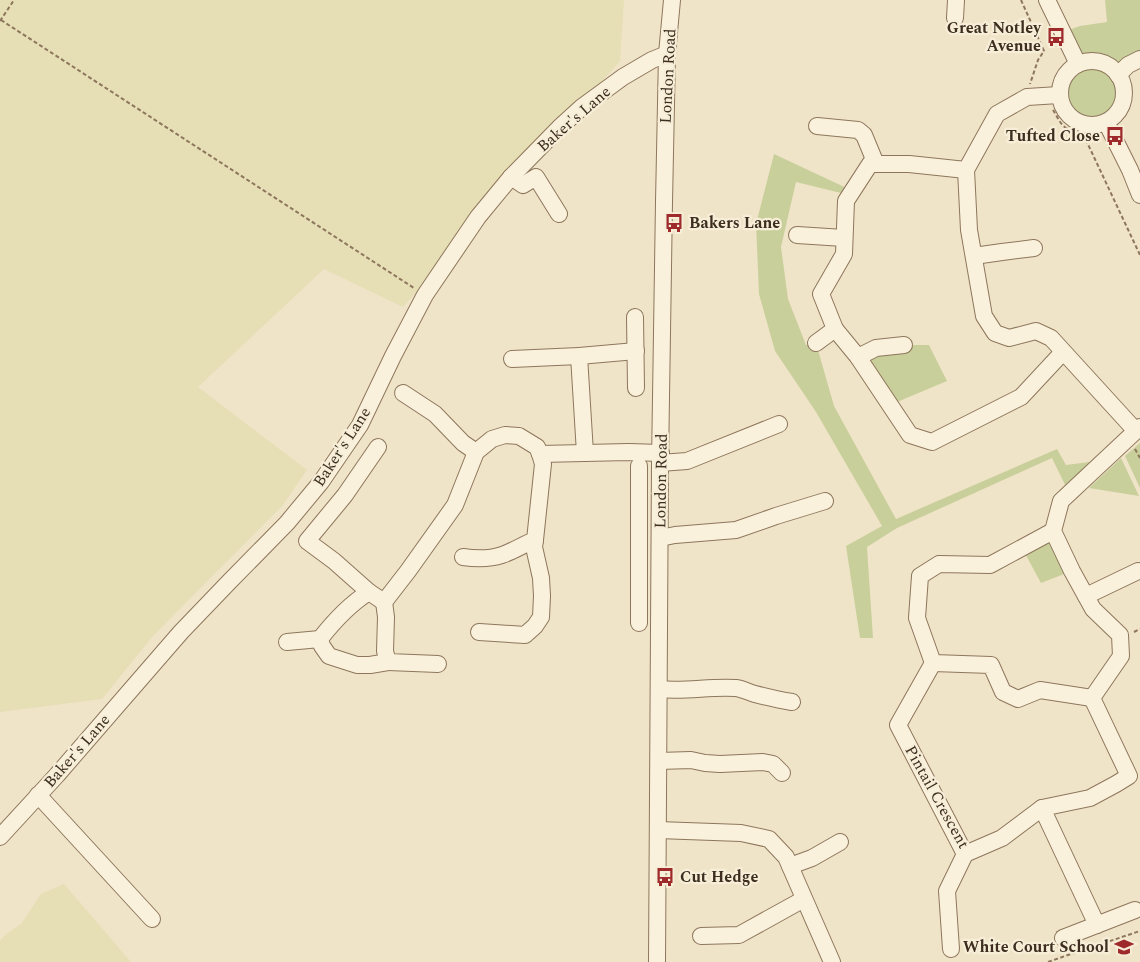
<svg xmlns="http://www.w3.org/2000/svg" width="1140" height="962" font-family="Spectral,serif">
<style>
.farmland{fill:#e6deb5}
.green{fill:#c9cf9b}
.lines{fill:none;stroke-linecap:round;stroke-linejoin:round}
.minor-casing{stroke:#8d765c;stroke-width:18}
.path{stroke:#8d765c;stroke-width:2;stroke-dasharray:4 2.5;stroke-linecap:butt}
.minor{stroke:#faf1dc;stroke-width:16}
.labels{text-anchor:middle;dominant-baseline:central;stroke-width:4.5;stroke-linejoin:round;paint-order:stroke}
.poi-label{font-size:16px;font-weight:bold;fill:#3d2e20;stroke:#f7eed8;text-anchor:end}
.street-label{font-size:16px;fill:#3d2e20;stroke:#f7eed8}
</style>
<rect width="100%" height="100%" fill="#f0e4c8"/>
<!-- farmland -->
<g class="farmland">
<path d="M0 0H624L620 61 403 307 324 269 198 387 307 470 282 506 153 636 102 699 0 712Z"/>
<path d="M64 884 131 962H0V941L5 935 21 924 41 894Z"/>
</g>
<!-- green -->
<g class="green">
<path d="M1105 0H1140V56L1119 70C1105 60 1096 55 1079 61L1066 31 1080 26 1107 22Z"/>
<circle cx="1092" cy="93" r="30"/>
<path d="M774 154 853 191 849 195 796 182 781 247 788 299 806 345 816 343 834 406 896 519 1057 449 1066 465 1097 461 1067 489 1052 458 897 528 867 547 873 638H860L846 546 882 526 816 412 775 351 759 294 756 224Z"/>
<path d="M904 345H929L947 381 890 405 858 357Z"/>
<path d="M1140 443V488L1125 456Z"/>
<path d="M1121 458 1139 496 1089 488 1120 459Z"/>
<path d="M1053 531 1072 571 1041 583 1022 548Z"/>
</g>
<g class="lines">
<!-- minor casing -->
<g class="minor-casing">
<g id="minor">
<path d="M1047 0 1078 64"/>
<path d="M955 18 956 0"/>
<circle cx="1092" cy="93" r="32"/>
<path d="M1118 75 1128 65 1140 59"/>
<path d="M1059 95 1027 97 997 114 966 170 969 230 984 316 995 333 1009 338 1036 331 1051 338 1135 430"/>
<path d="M1106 122 1130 170 1140 195"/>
<path d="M817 126 858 130 864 135 876 164"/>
<path d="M511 177 523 185 536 177 559 214"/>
<path d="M797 235 844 238"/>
<path d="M974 256 1002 252 1034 248"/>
<path d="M635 317 636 388"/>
<path d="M835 329 858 357 910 435 932 442 1021 397 1063 352"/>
<path d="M816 343 835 329 821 294 844 254 846 201 870 164H909L966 170"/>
<path d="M579 356 585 453"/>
<path d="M858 357 876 348 904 345"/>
<path d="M512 359 579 356 636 351"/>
<path d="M403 393 435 414 463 443 476 452"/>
<path d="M378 447 345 495 307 541 334 561 369 592 384 602 408 571 455 505 476 452 492 439 505 435 519 436 537 447 540 454 629 452 661 453"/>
<path d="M660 463 687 461 779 424"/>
<path d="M1053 531 990 565 939 564 920 576 917 618 933 663 991 665 1003 692 1018 699 1040 690 1092 698 1121 656 1120 635 1093 609 1072 571 1053 531 1061 501 1140 427"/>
<path d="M660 538 675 535 736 530 776 516 825 501"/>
<path d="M463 557C476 559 490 559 502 555 514 551 524 544 535 540L543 464 540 454"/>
<path d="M369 592C350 604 334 621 320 639L322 646 329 656 357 665H370L388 662"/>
<path d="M1086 596 1138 571"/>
<path d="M384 602 386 617 385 651 388 662 438 664"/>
<path d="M639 623V466"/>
<path d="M479 632 525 635 535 626 541 617 542 596 541 578 534 547 535 540"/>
<path d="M287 642 320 639"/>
<path d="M933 663 898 725 965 854 1002 838 1042 808 1090 798 1116 784 1129 776 1092 698"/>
<path d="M659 689C685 692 711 686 736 688 743 689 748 692 755 694 767 697 780 700 792 702"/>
<path d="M659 761 691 760 705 763 720 764 763 762 773 764 782 773"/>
<path d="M38 795 152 919"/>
<path d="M1042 808 1097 925"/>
<path d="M658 830 741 833 769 839 786 857 832 962"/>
<path d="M0 837 57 775 181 632 229 582 287 523 321 482 360 425 393 356 425 295 478 217 511 177 559 128 582 107 623 77 652 60 667 54"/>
<path d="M790 866 812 858 840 842"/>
<path d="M701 936 739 935 804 899"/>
<path d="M1063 938 1135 910"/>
<path d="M951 949 947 891 965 854"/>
<path d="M657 962 660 463 664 202 667 54 672 0"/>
</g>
</g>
<!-- path -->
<g class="path">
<path d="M1021 0 1044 51 1038 60 1030 84"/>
<path d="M1 20 414 288"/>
<path d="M0 21 14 0"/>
<path d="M1053 110C1057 116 1060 124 1066 128 1072 132 1079 134 1085 138L1140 255"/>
<path d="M1135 449 1140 458"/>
<path d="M1134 632 1140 629"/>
<path d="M1048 962 1068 955 1140 931"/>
</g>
<!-- minor -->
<use href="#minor" class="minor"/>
</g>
<!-- icons -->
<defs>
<g id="bus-bare" transform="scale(1.5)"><path d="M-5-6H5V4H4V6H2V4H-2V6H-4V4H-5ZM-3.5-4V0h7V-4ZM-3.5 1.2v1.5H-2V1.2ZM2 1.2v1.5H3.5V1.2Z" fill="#9e2a2b" stroke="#f7eed8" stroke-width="2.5" paint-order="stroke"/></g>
<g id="school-bare" transform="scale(1.5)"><path d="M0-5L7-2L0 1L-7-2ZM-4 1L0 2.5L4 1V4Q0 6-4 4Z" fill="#9e2a2b" stroke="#f7eed8" stroke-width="2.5" paint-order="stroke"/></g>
</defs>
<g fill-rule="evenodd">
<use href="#bus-bare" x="1056" y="37"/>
<use href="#bus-bare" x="1115" y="136"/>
<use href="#bus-bare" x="674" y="223"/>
<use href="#bus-bare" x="665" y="877"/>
<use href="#school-bare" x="1124" y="947"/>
</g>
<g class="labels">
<!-- poi labels -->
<g class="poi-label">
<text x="1041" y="28">Great Notley<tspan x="1041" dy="18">Avenue</tspan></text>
<text x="1100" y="136">Tufted Close</text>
<text x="689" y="223" text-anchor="start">Bakers Lane</text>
<text x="680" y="877" text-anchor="start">Cut Hedge</text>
<text x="1109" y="947">White Court School</text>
</g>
<!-- street labels -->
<g class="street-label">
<text transform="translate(668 76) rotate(-87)">London Road</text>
<text transform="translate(574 119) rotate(-41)">Baker's Lane</text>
<text transform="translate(342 447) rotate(-57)">Baker's Lane</text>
<text transform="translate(661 481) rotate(-89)">London Road</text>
<text transform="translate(77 751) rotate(-49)">Baker's Lane</text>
<text transform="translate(937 797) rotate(61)">Pintail Crescent</text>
</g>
</g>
</svg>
